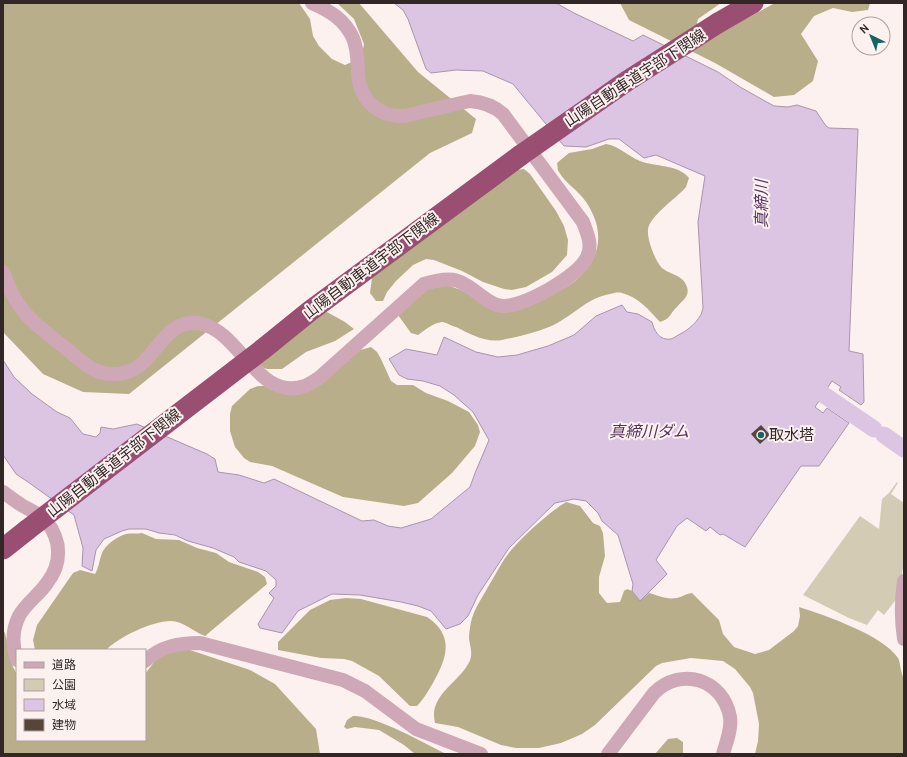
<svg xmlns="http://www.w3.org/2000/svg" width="907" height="757" font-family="Cabin,'Noto Sans JP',sans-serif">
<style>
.green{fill:#d3cbb3}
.forest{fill:#b9ae8a}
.water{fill:#dcc4e3;stroke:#a995aa}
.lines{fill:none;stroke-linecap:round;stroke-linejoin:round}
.river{stroke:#dcc4e3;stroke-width:17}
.building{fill:#564538}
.minor{stroke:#cea8b7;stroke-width:14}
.highway{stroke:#9a4e72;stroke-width:21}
.highway-bridge{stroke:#9a4e72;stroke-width:21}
.poi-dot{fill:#166564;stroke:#fdf1f0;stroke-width:1.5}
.labels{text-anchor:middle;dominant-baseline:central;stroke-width:4;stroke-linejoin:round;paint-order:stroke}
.street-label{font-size:15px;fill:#322726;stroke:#fdf1f0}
.poi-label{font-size:15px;fill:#322726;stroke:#fdf1f0;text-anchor:start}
.water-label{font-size:16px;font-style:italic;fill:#54335e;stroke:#fdf1f0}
</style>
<rect width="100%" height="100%" fill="#fdf1f0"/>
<!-- green -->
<path class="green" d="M897 482 898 483 891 494 904 503V562L898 597 884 615 878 610 867 625 849 618 803 595 860 516 879 529 882 499 889 493Z"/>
<!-- forest -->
<g class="forest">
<path d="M3 3H299L310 19 313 36 319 46 332 59 345 65 361 58 364 44 354 19 337 3H359L418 72 476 119 472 133 430 153 129 394 83 392 43 374 3 332Z"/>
<path d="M620 3H721L698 19 697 23 711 38 775 3H870L868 10 852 12 833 8 814 16 801 34 818 61 813 81 794 95 774 97 715 63 629 20Z"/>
<path d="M606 144C619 146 628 156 640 161 655 167 678 164 689 178 688 181 687 184 686 187 677 198 649 216 648 230 647 239 655 260 661 267 669 275 683 274 687 287 690 296 683 300 677 307 669 314 672 318 660 322 649 310 638 297 622 293 618 292 614 293 610 294 586 298 571 318 549 327 534 333 517 337 502 340 486 343 470 334 456 327 451 326 446 322 442 322 433 323 425 330 418 335L411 333 398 315 425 290 447 285 461 290 495 309C509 305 523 302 537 298 543 297 549 296 555 293 594 275 612 240 586 202 579 191 565 183 559 172 557 170 558 166 557 163L569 153 592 149Z"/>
<path d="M524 169 530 174 556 211 564 226 568 240 567 255 552 272 526 287 512 290 504 289 483 282 462 271 434 260 426 259 413 265 396 281 387 292 383 301H376L370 293 372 278 516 170Z"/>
<path d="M327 312 345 322 354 329 335 341 306 352 282 369H267L257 365 322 314Z"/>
<path d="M371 347 377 352 381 359 391 381 397 385H413L426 393 448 401 469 412 478 425 480 432 475 446 452 473 418 503 404 506 343 497 272 466 250 462 244 458 235 447 230 431V414L232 406 250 389 258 386H265L286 394 357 351Z"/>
<path d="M566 502 580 506 593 523 600 526 603 533 605 556 599 577V593L607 603 620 602 624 591 627 589 632 591 640 601 649 593C657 595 667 600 676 598 681 598 684 594 692 593L719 620 723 634 734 647 755 654 769 650 794 631 798 626 800 616 799 607C824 615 883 635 898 658 901 664 900 672 904 678V754H755L758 741 759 724 753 693 750 687 735 669 723 661 691 658 662 663 656 666 595 725 582 734 561 743 539 748H516L501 745 458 727 435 723C428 696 458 683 468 664 474 655 470 648 469 638 469 633 470 627 471 622 474 609 482 598 488 587 496 574 503 559 513 548 525 534 551 511 566 502Z"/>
<path d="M142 533 156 539 179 540 197 548 216 553 229 562 258 572 265 577 267 584 205 636C194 632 183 621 171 621 152 621 119 637 106 650H35L33 640 37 625 73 573 80 570 95 574C99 567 99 561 102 553 105 545 118 536 126 534 131 533 137 534 142 533Z"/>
<path d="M346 598 361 599 427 617C455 636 447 658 433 683 428 691 424 699 417 706H410L379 676 352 661 344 659 321 658 278 650V642L310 610 330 600Z"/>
<path d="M3 630 5 633 13 667 17 674V740H145V674L164 649 178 646 250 670 275 684 316 729 320 754H3Z"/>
<path d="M353 716C375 715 424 743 446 754H415L404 745 379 730 355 727 347 729 344 727 347 720Z"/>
<path d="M677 738 683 742V754H655L668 739Z"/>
</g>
<!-- water -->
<path class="water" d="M394 3H556L574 13 633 41 643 35 718 72 740 87 774 106 788 107 797 105 816 111 826 126 829 128 858 129 849 351 863 354 864 402 861 405 839 390 841 387 832 381 815 407 823 413 827 408 849 423 819 466H801L745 547 723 534 720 535 710 527 706 531 687 518 677 526 656 560 667 574 640 601 632 591 633 584 618 535 602 521 598 513 586 501 574 499 555 503 509 548 478 595 468 616 460 624 446 629 431 611 418 606 401 602 360 595 332 594 298 611 282 633 260 628 258 624 274 598 269 593 276 586V580L266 571 239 562 234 557 213 548 188 541 175 535 159 533 146 529H129L122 531 104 539 96 550 92 571 82 566 83 548 74 515 28 482 16 474 3 455V360L14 377 32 394 57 412 70 418 83 434 96 437 100 433 101 427 113 429 137 424 207 454 215 459 218 472 239 475 264 483 274 479 362 521 374 520 388 526 401 528 431 519 470 487 475 473 489 440 473 412 454 395 440 386 423 381 407 379 399 375 389 359 406 349 437 355 444 337 476 352 498 357 517 355 548 346 574 335 596 316 622 305 627 312 638 314 652 322C654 330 659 341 671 339 674 338 678 335 682 333 689 329 696 323 700 316 702 314 702 310 703 308L698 222 705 176 656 155 644 158 619 139H609L586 147 564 146 513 84 483 71 456 70 431 73 426 69 408 19 403 10Z"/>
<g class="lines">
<!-- river -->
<g class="river">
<path d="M805 382 874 429"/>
<path d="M884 435 904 449"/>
</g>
</g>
<!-- building -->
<path class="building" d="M761 425 770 435 760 444 751 434Z"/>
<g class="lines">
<!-- minor -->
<g class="minor">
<path d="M3 272C7 283 12 295 19 305 31 323 51 336 68 350 76 357 87 367 97 371 106 375 121 375 130 371 156 362 165 315 202 324 241 333 258 402 305 386 310 384 314 381 319 378L424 284C454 275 459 279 483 297 488 301 495 305 502 306 522 308 579 276 587 257 593 245 587 233 583 222L503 114C493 105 483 102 470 101 455 104 440 108 425 111 417 113 409 116 401 116 391 116 381 113 373 106 350 86 363 62 353 38 344 19 330 11 312 3"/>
<path d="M3 492C10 497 16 502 23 506 32 511 40 514 46 521 62 540 62 564 47 583 39 595 26 603 19 616 12 630 12 645 17 660"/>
<path d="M904 581C901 601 901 619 904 639"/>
<path d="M145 661C161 646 179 643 200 643L343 680 365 691 416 729 481 754"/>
<path d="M608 754 654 693C681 666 723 679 730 717 732 729 726 743 723 754"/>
</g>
<!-- highway -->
<g class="highway">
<path d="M718 23 753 3"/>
<path d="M263 349 310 311 521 155"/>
<path d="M3 549 27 530"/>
</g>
<!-- highway-bridge -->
<g class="highway-bridge">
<path d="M521 155 627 81 718 23"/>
<path d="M27 530 263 349"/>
</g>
</g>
<!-- markers -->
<circle class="poi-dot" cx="761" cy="435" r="4"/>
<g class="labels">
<!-- street labels -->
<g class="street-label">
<text transform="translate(635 78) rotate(-33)">山陽自動車道宇部下関線</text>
<text transform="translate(371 266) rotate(-37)">山陽自動車道宇部下関線</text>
<text transform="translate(114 463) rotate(-38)">山陽自動車道宇部下関線</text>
</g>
<!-- poi labels -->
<g class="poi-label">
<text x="769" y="435">取水塔</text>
</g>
<!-- water labels -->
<g class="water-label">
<text transform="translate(761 204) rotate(-90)">真締川</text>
<text x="649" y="431">真締川ダム</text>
</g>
</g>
<!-- border -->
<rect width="907" height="757" fill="none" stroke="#322726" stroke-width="8"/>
<!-- legend -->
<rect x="16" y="649" width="130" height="92" fill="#fdf1f0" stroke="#aca09f"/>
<rect x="24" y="662" width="20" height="6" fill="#cea8b7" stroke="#aca09f"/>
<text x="52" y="669" font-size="12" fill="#322726">道路</text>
<rect x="24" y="679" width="20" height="12" fill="#d3cbb3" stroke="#aca09f"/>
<text x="52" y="689" font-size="12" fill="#322726">公園</text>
<rect x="24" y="699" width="20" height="12" fill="#dcc4e3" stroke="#aca09f"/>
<text x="52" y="709" font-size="12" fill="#322726">水域</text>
<rect x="24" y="719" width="20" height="12" fill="#564538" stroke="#aca09f"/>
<text x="52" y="729" font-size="12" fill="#322726">建物</text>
<!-- north arrow -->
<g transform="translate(871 36) rotate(317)"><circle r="19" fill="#fdf1f0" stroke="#aca09f"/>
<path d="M0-3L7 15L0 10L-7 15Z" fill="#166564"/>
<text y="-6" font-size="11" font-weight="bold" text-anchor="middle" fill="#322726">N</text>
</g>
</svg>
